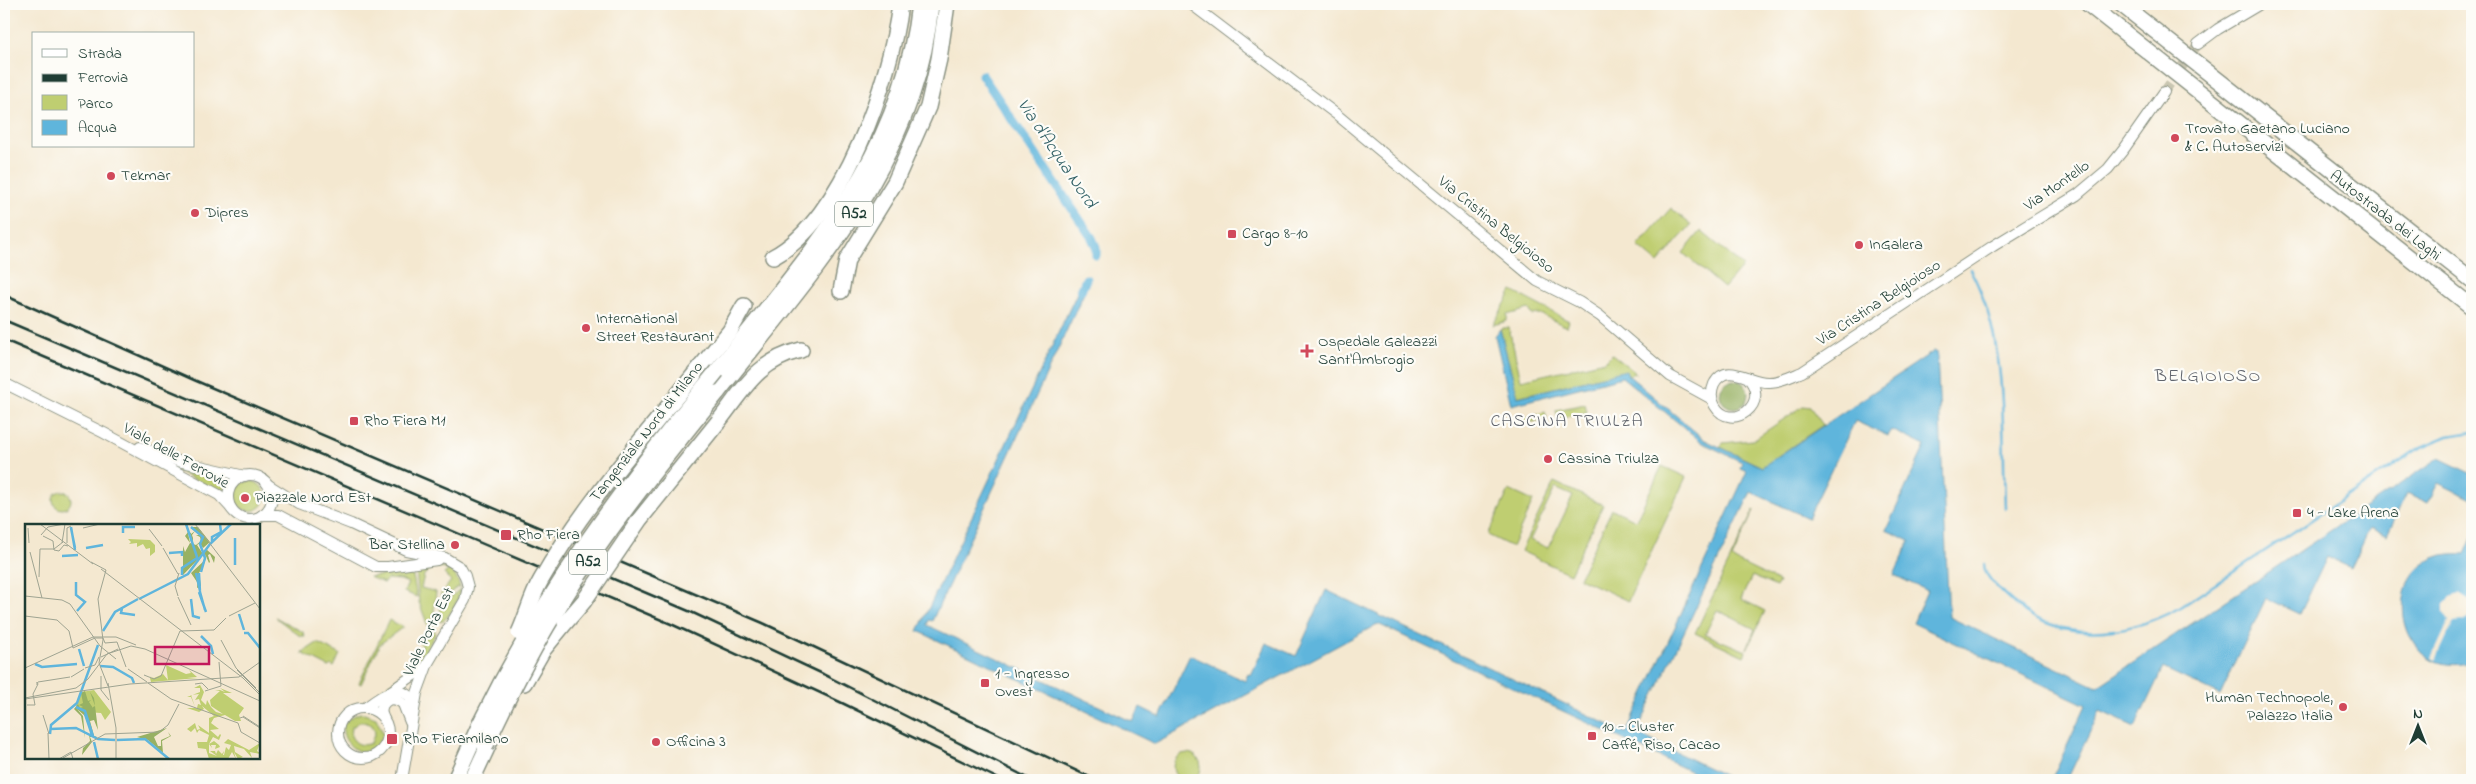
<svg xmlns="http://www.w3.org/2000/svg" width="2476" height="784" font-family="'Indie Flower',sans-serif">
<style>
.green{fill:#bfce71;stroke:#6f8652;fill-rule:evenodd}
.forest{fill:#97b163;stroke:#5b774c}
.water{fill:#5fb5dc;stroke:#3f7988}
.pier{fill:#f4e8d0}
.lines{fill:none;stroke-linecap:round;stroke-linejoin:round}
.stream{stroke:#5fb5dc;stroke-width:2.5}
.canal{stroke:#5fb5dc;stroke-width:9}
.tertiary-tunnel{stroke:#c9c6b1;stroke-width:10;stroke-dasharray:10 5;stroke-linecap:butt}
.tertiary-casing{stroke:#8a9282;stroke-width:12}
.motorway-casing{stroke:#8a9282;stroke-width:18}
.tertiary{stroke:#fff;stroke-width:10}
.motorway{stroke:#fff;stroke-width:15}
.rail{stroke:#1f3d34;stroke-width:2.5}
.motorway-bridge-casing{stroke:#8a9282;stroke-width:18;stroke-linecap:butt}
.motorway-bridge{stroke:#fff;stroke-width:15}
.poi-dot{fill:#d1495b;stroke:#fdfcf7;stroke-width:2}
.labels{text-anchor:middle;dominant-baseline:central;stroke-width:4.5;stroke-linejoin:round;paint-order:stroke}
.shield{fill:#fdfcf7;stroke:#62766e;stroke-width:1}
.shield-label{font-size:15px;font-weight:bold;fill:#1f3d34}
.poi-label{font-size:16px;fill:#1f3d34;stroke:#fdfcf7;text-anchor:start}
.street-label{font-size:16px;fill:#1f3d34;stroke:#fdfcf7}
.water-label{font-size:18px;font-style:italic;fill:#326166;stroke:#fdfcf7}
.neighbourhood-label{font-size:18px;letter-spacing:1px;fill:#62666e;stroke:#fdfcf7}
.inset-river{fill:none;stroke:#5fb5dc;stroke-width:2.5}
.inset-road{fill:none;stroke:#9fa492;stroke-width:1}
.view{fill:#c2185b;fill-opacity:0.15;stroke:#c2185b;stroke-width:2.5}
.inset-edge{fill:none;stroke:#1f3d34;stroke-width:2.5}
</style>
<rect width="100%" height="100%" fill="#fdfcf7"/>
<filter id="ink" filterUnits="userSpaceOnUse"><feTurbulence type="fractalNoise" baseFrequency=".02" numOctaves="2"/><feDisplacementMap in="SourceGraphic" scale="10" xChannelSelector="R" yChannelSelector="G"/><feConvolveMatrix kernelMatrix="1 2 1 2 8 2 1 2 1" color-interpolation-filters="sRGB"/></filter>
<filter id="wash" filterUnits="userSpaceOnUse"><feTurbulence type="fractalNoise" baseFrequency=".0096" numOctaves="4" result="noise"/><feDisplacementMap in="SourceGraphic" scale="20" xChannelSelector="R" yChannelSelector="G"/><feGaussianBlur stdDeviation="1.12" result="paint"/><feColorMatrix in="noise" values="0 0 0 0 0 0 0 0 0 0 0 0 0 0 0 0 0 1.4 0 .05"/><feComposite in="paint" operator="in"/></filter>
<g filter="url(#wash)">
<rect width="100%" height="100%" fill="#f4e8d0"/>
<!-- green -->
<g class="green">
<path d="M1671 208 1691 225 1658 263 1638 246Z"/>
<path d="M1701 231 1743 266 1724 288 1683 253Z"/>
<path d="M1512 291 1569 321 1567 327 1540 314 1532 315 1529 309 1507 315V321L1493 325Z"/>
<path d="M1503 328H1509L1521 380 1605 361 1612 354 1636 373 1628 375 1625 371 1517 397 1500 329Z"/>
<path d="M1585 404 1587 412 1558 419 1556 410Z"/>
<path d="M1803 406 1810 407 1823 425 1762 467 1720 447 1723 443 1753 440Z"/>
<path d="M1545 412 1547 418 1517 426 1516 420Z"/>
<path d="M1662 466 1686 477 1628 601 1579 578 1612 509 1636 520Z"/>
<path d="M172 468 229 479 222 494Z"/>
<circle cx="250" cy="496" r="15"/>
<path d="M1554 482 1603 505 1570 574 1521 551ZM1555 488 1573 496 1548 548 1530 540Z"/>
<path d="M1509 490 1533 501 1512 547 1488 535Z"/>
<circle cx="62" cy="500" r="9"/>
<path d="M1754 510 1732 559 1779 582 1776 587 1752 576 1741 599 1765 611 1747 649 1755 629 1717 610 1705 634 1746 651 1744 656 1695 633Z"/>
<path d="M428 565C446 564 457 571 460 588L458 587 447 595 450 598 460 589C460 599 449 620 440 622L441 594 451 581 444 574 449 570 434 566 424 575 421 588 436 592 433 622 435 634 417 670 383 691 381 689 405 675 413 658 421 650 422 645 417 640 429 629 419 602 416 570Z"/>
<path d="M400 573 413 576 417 597 404 592 408 583 401 580 387 579 384 583 369 577Z"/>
<path d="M275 617 303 632 305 636H300Z"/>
<path d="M389 620 403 627 380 644 361 684 359 683Z"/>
<path d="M317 643 340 654 334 667 331 665 329 667 302 653Z"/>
<path d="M361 713 376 718 383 733C375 782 313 726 361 713ZM361 721 372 725 375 732 371 743C362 747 355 744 351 736L352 727Z"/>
<circle cx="1187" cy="767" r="14"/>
</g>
<!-- forest -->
<circle class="forest" cx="1734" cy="394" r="14"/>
<!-- water -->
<g class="water">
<path d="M1081 291 1084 293 932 621 929 620 927 625 1133 722 1140 707 1160 717 1190 655 1245 681 1248 674 1251 675 1266 643 1296 656 1326 590 1626 733 1747 471 1740 468 1742 462 1703 443 1622 377 1511 405 1495 336 1500 329 1518 397 1626 370 1628 375 1705 440 1762 467 1934 351 1937 352 1949 617 2097 687 2439 458 2472 474V499L2438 483 2428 503 2407 493 2387 535 2370 528 2351 568 2327 557 2300 614 2266 598 2220 695 2163 668 2135 727 2100 711 2067 780 2053 776 2086 705 1913 623 1927 591 1894 575 1910 541 1886 530 1925 446 1892 430 1888 436 1855 421 1808 518 1751 492 1636 733 1734 780H1709L1378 624 1155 744 918 631 1077 293 1080 294Z"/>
<path d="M2472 538V662C2390 685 2374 546 2465 554Z"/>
</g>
<!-- pier -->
<path class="pier" d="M2459 594 2470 601 2471 616 2464 622 2453 623 2436 660 2432 658 2449 621 2444 613V604L2450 597Z"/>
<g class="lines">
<!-- stream -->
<g class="stream">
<path d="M1970 269C2009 341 2002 429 2005 509"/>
<path d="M1984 564C1984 576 1997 587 2005 595 2054 645 2124 638 2181 607L2418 449 2448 436 2472 432"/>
</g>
<!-- canal -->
<g class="canal">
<path d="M982 75 1092 238 1096 247V255"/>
<path d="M1081 291 1086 279"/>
</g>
</g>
</g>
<g filter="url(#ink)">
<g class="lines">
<!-- tertiary-tunnel -->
<path class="tertiary-tunnel" d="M2164 92 2198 44"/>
<!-- tertiary casing -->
<g class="tertiary-casing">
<g id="tertiary">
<path d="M1191 4 1336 114 1537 281 1579 302 1600 316 1670 376 1712 399"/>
<path d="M2198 44 2218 29 2260 4"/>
<path d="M1747 377C1773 403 1731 433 1715 406 1711 399 1711 391 1714 384 1727 360 1751 384 1769 382 1781 382 1792 376 1802 372L1993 246 2077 195 2108 169 2124 149 2164 92"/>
<path d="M4 383 104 433 219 495 231 508"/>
<path d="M140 447 178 461 245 476"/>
<circle cx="250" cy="497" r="22"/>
<path d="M267 484 299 504 351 524 406 550 445 558 460 567 465 576 468 587 465 600 428 663 417 693 402 780"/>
<path d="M262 515H278L376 567H388L437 560"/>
<path d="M391 691 424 668"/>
<circle cx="363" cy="733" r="25"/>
<path d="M365 708C377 699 396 683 410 697L413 706"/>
<path d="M384 719C376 704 390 693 403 704L410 722"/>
</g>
</g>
<!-- motorway casing -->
<g class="motorway-casing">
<g id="motorway">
<path d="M2088 4 2472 307"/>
<path d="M2121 4 2472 280"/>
<path d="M773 257C843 220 891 79 900 4"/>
<path d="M841 291 847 260 895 182 928 107 939 59 947 4"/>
<path d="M717 371C808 254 902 159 919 4"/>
<path d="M694 375 730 331 744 306"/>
<path d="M717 393C812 272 916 164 931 4"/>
<path d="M718 422C744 389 757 361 801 350"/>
<path d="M524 683 543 650 565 623"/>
<path d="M455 780 480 724"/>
<path d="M472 780 492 737"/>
</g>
</g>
<!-- tertiary -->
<use href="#tertiary" class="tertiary"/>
<!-- motorway -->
<use href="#motorway" class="motorway"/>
<!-- rail -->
<g class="rail">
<path d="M4 295 194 380 763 623 1096 780"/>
<path d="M4 320 691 612 823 674 1032 780"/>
<path d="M4 340 671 624 840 702 1001 780"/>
</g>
<!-- motorway-bridge casing -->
<g class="motorway-bridge-casing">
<g id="motorway-bridge">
<path d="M565 623 584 601 640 519 718 422"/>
<path d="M519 633C527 616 531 597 541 580 583 506 641 441 694 375"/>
<path d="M480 724C545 591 624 485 717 371"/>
<path d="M485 747C504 706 524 665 547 626 596 543 656 468 717 393"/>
</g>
</g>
<!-- motorway-bridge -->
<use href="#motorway-bridge" class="motorway-bridge"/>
</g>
</g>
<!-- markers -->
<g class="poi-dot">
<circle cx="2175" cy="138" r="5"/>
<circle cx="111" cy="176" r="5"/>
<circle cx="195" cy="213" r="5"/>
<rect x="1227" y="229" width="10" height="10" rx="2.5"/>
<circle cx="1859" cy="245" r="5"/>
<circle cx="586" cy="328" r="5"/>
<path d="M1304.5 343.5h5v5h5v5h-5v5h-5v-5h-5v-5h5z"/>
<rect x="349" y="416" width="10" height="10" rx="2.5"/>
<circle cx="1548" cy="459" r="5"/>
<circle cx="245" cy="498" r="5"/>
<rect x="2292" y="508" width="10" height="10" rx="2.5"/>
<rect x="500" y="529" width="12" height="12" rx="2.5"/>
<circle cx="455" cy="545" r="5"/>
<rect x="980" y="678" width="10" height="10" rx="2.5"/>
<circle cx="2343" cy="707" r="5"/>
<rect x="1587" y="731" width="10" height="10" rx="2.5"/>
<rect x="386" y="733" width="12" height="12" rx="2.5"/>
<circle cx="656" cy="742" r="5"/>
</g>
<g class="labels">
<!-- shield labels -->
<g class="shield">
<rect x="835" y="201.5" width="38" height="25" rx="4"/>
<rect x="569" y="549.5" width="38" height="25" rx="4"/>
</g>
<g class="shield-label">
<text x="854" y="214">A52</text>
<text x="588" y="562">A52</text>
</g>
<!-- poi labels -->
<g class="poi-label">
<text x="2185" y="129">Trovato Gaetano Luciano<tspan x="2185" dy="18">&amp; C. Autoservizi</tspan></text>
<text x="121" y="176">Tekmar</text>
<text x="205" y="213">Dipres</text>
<text x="1242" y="234">Cargo 8-10</text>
<text x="1869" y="245">InGalera</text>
<text x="596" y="319">International<tspan x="596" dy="18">Street Restaurant</tspan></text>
<text x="1318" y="342">Ospedale Galeazzi<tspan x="1318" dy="18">Sant'Ambrogio</tspan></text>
<text x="364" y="421">Rho Fiera M1</text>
<text x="1558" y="459">Cassina Triulza</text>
<text x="255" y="498">Piazzale Nord Est</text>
<text x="2307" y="513">4 - Lake Arena</text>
<text x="517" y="535">Rho Fiera</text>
<text x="445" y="545" text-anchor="end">Bar Stellina</text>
<text x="995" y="674">1 - Ingresso<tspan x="995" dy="18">Ovest</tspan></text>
<text x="2333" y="698" text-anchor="end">Human Technopole,<tspan x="2333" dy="18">Palazzo Italia</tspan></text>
<text x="1602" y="727">10 - Cluster<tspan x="1602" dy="18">Caffé, Riso, Cacao</tspan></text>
<text x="403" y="739">Rho Fieramilano</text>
<text x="666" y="742">Officina 3</text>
</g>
<!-- street labels -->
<g class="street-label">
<text transform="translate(2057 186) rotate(-35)">Via Montello</text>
<text transform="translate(2385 216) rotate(38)">Autostrada dei Laghi</text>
<text transform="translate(1496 225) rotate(39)">Via Cristina Belgioioso</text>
<text transform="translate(1879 303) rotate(-33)">Via Cristina Belgioioso</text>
<text transform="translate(647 432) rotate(-52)">Tangenziale Nord di Milano</text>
<text transform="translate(176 456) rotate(29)">Viale delle Ferrovie</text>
<text transform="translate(429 632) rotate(-64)">Viale Porta Est</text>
</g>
<!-- water labels -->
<g class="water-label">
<text transform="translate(1056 154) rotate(56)">Via d'Acqua Nord</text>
</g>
<!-- neighbourhood labels -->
<g class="neighbourhood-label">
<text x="2208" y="377">BELGIOIOSO</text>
<text x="1567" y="422">CASCINA TRIULZA</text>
</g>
</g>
<!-- overview -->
<g transform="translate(25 524)">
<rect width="235" height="235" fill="#f4e8d0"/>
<path d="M103 15 125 16 130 21V28L125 32V24L121 25 118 20 112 23V19L104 20 106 18ZM141 141 161 150 166 149 164 146 172 153 162 154H173L126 158 125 154H128L124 152 129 154 138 150 143 156ZM175 161 179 168 176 176 181 181 182 176 186 183 191 188 198 190 186 182 185 176 195 167H190L195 166 200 168 195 164 207 169H198L219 184 214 191 216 197H210L200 191 189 194 186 199 194 205 185 206 193 213 195 210 196 211 194 216 188 213 184 220 189 217 194 221 195 223 190 225 191 221H186L187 224 184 220V229L192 232 185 227H190L191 230 193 226 197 230 199 227 198 231 195 230 199 231 201 223 204 226 206 221 199 219 203 215 224 226 235 219 232 227 235 229V230L225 228 227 234 219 225 209 222 210 228 218 233 213 235 209 228 211 235 207 228 203 235H184L181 225 173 224 172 218H182L184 211 174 206 172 209 170 204 166 208 162 205 170 199 172 206 175 205 173 201 184 209V194L189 192 177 182 179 185 174 188 162 184H172L173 180 176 181 174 175 170 176 174 170 166 171 170 183 166 173H162L175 168V164H169ZM69 166 86 188 80 196 76 189 61 188 51 182 56 168Z" fill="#bfce71"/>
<path d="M166 3H173L185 18 178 24 175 19 172 21 178 30 158 51V22L160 28 165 19 160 12 163 8 166 9V10L170 7 167 11 168 14V18L163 9 165 19 171 21 176 17 175 13 171 11H176ZM181 25 190 33 189 39 185 30 183 31 185 38 184 39 180 30 181 34 179 40 174 49 176 62 172 64 173 50 172 58 166 49 180 36 179 30ZM60 167 63 177 66 176 64 178 68 184V183L70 182 65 168 69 174 73 206 69 196 65 197 69 212 72 213H65L67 218 57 231 58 224 65 217 64 210H67L60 192 52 185 58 192 60 214 56 192 49 185 53 180 55 184 58 183 54 181 58 179 56 169ZM142 204 129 213 133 222H136V216L145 212 143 208 146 212 137 217 138 229 123 216 112 213Z" fill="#97b163"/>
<path class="inset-river" d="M161 0 173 36M46 3 50 26M166 3 178 13 175 20 180 34 176 48M46 4 50 24M98 9V3H110M210 14V41M187 18V13L196 8 195 0M61 24 78 21M144 29 157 28V32M37 32 53 31M171 49 175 67M174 49 175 68M157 51V44L172 34M51 58V71L60 78 52 87M174 68 181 88M175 68 180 86M114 75 163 50 185 20 206 0M166 75 168 92 175 94M97 84 96 89 110 91M214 90 219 106M78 107 90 88 113 75M219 109H223L235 124M176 112 186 122 188 130M54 125 59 142M10 140 17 143 52 140M75 142 88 143 107 154 109 159M51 183 60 187 68 212M60 190 67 211M25 205 51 204 73 215 90 216M25 210 26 201 52 179 73 121M92 216 120 215 144 235M69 218 73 235"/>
<path class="inset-road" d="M15 0 68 40M170 0 235 85M3 4 4 19M58 4 75 0M124 5 137 22M16 11 23 3 39 0M18 12 28 17 29 26M37 19 40 0M42 19V4L46 2M138 24 153 50M15 25H29L38 18M29 26 34 27 39 21 43 22M5 28 17 74M66 38 81 46 73 75 78 116 74 139 83 162M76 45 218 154 235 171M14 53 15 25M0 72 37 76 45 80M153 72 150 62 154 49M153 73 166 101M45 80 75 122 91 135M0 92 32 96 44 107 48 124 70 114H78L80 119 92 118 101 143M204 92 230 79M196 116 211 144 231 164M76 133 93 125M0 144 68 113H91L111 121M60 144 70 141 74 133M103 145 122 158M212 146 235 169M119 151 129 155 136 152 155 107 189 106 201 94M76 152V166L84 176M46 153 59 145M13 158 45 153M83 159 91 204V235M123 159 146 175 213 199 216 208 235 219M170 160 177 159 183 165M180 167 196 162 194 138M0 174 51 164 63 155 82 130 106 122 120 125 235 177M0 175 105 160 214 153 235 138M2 181H10L8 170 13 160 12 158V161M18 191 24 210M218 192 235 203M215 194 218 193 235 204M23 209 24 235M38 234 80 210 134 208 143 201 154 180M34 235 46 228 48 235"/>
<path class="view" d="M130 123H184V140H130Z"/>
<rect width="235" height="235" class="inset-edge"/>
</g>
<!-- margin -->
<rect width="2476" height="784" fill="none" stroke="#fdfcf7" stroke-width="20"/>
<!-- legend -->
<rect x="32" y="32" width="162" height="115" fill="#fdfcf7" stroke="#a4b0a9"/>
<rect x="42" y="49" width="25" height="8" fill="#ffffff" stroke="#a4b0a9"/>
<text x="78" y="58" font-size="15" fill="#1f3d34">Strada</text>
<rect x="42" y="74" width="25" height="8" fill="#1f3d34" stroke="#a4b0a9"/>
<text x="78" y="82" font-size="15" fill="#1f3d34">Ferrovia</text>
<rect x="42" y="95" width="25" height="15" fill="#bfce71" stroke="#a4b0a9"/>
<text x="78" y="108" font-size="15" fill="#1f3d34">Parco</text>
<rect x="42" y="120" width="25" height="15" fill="#5fb5dc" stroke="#a4b0a9"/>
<text x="78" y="132" font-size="15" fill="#1f3d34">Acqua</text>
<!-- north arrow -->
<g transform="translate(2418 726)" stroke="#fdfcf7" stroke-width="4" paint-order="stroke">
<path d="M0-4L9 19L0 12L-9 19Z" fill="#1f3d34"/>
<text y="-8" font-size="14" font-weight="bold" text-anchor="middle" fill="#1f3d34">N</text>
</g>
</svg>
